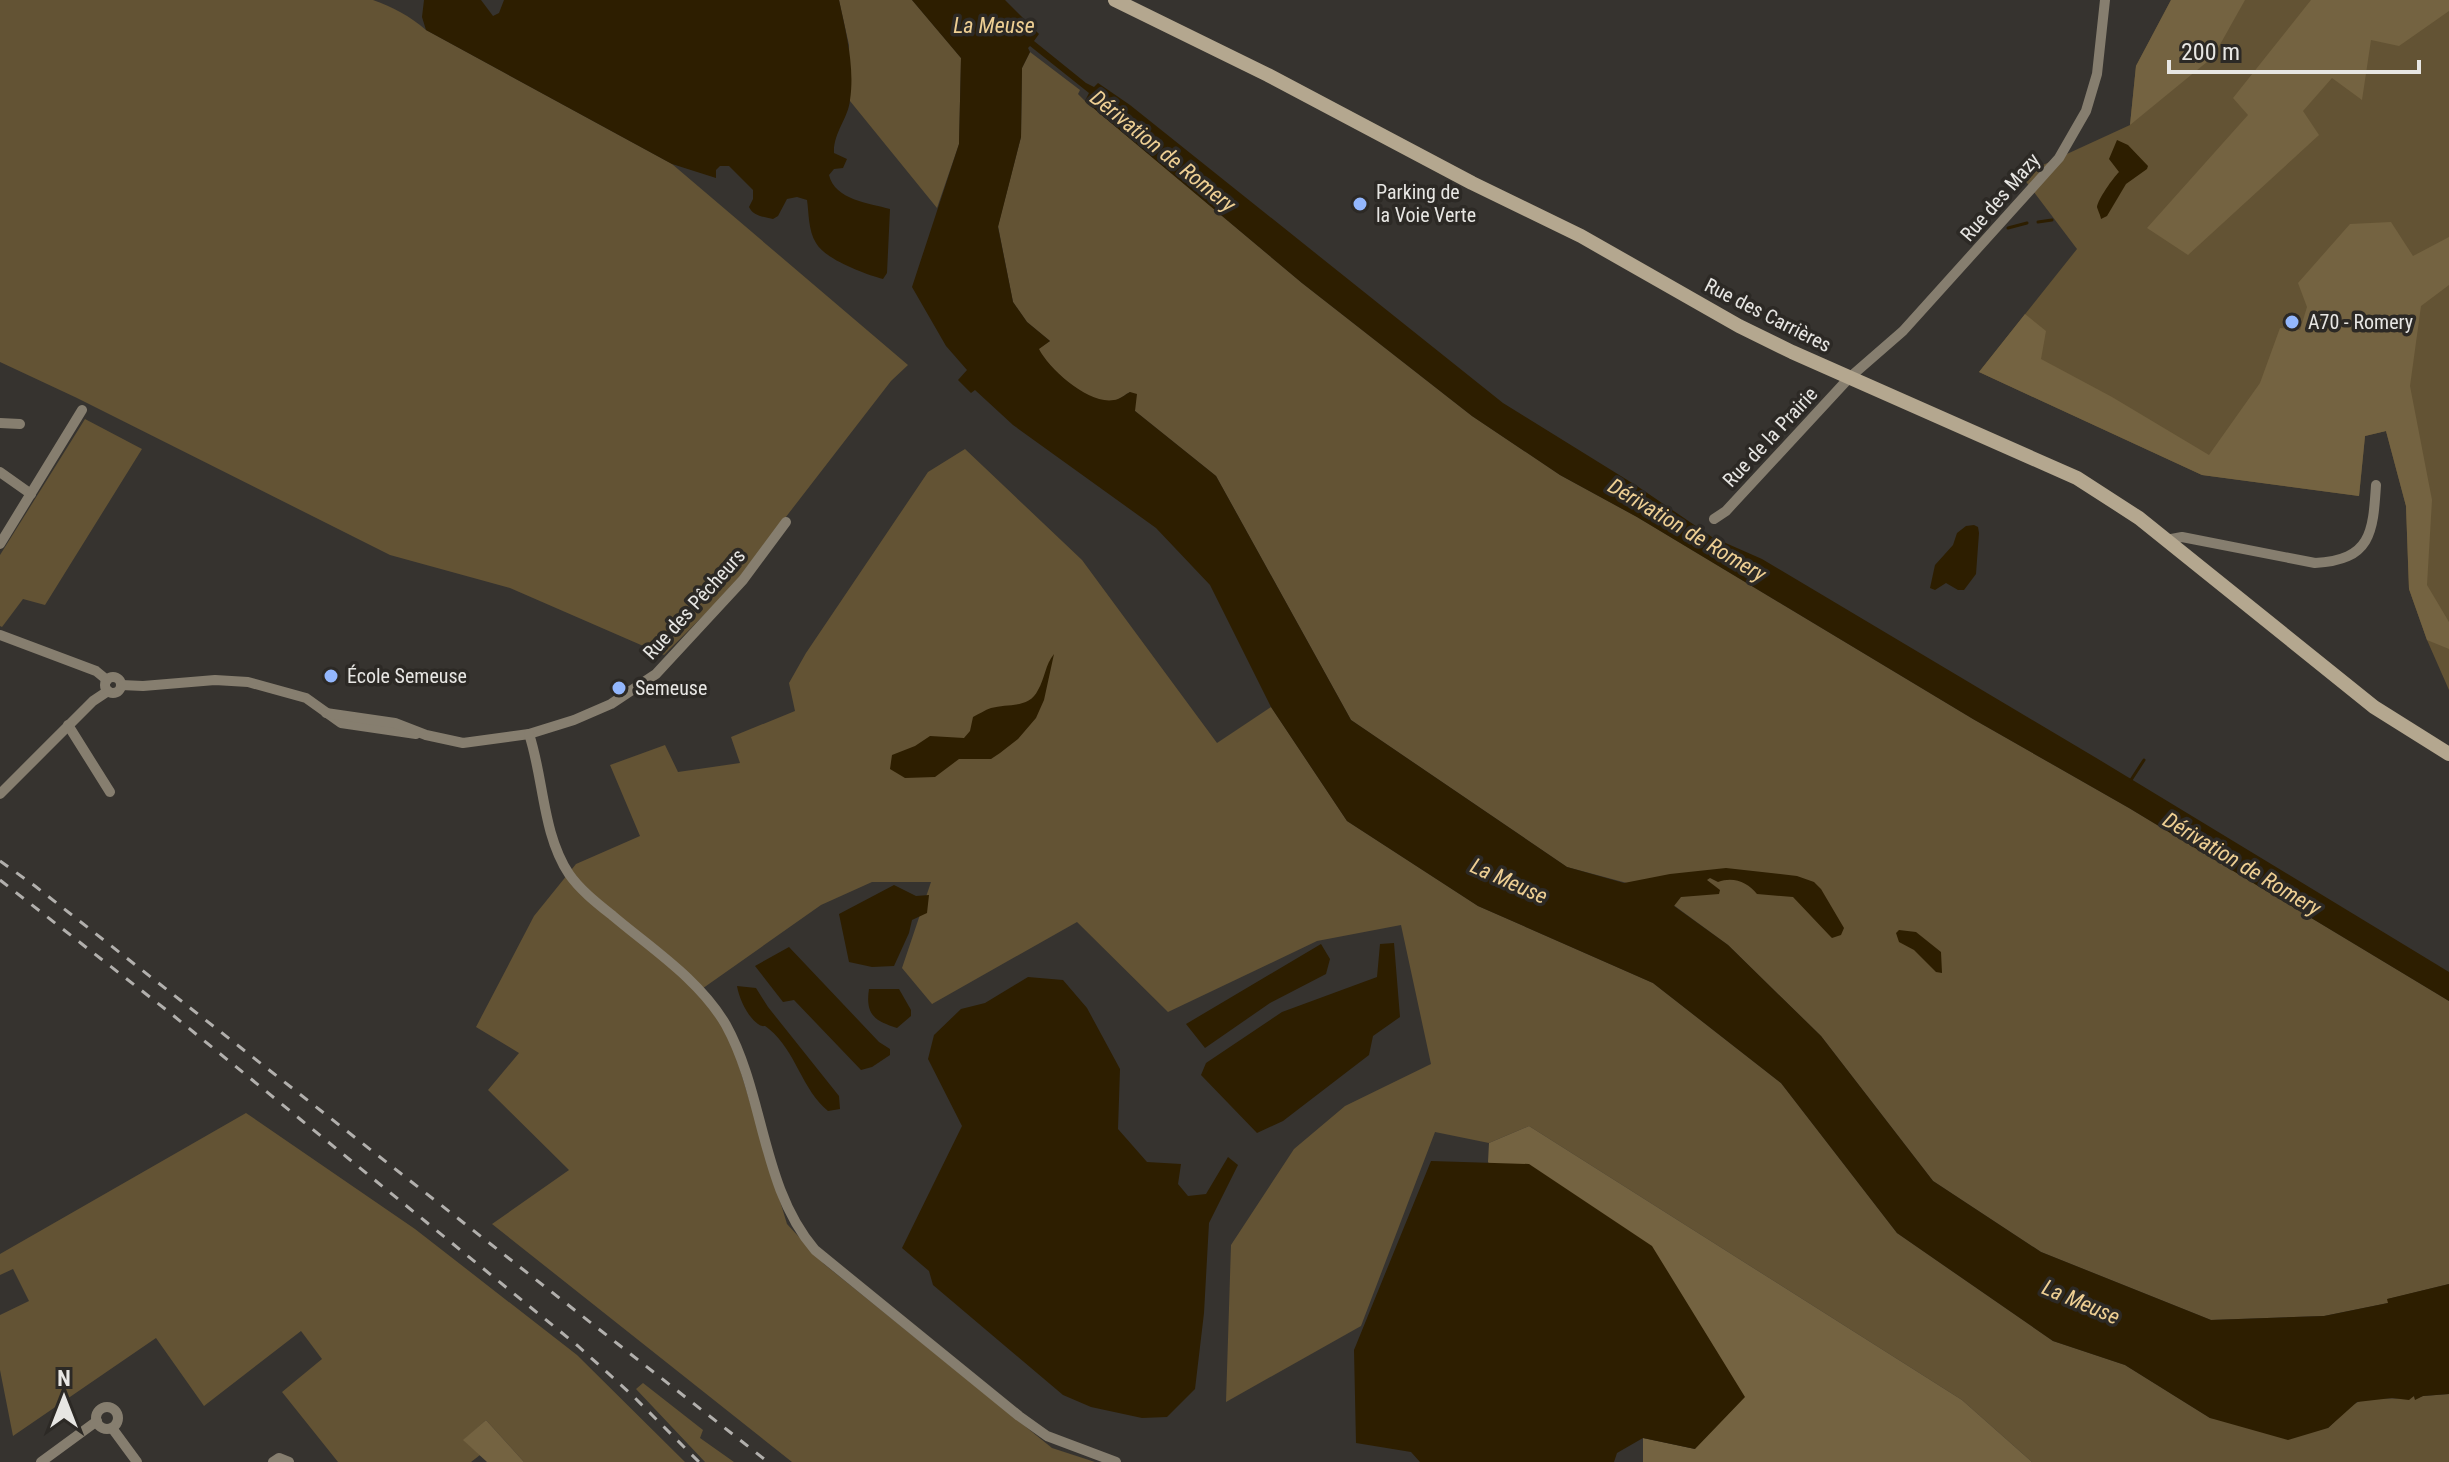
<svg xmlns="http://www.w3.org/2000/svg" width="2449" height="1462" font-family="'Roboto Condensed',sans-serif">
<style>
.green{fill:#635334}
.forest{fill:#746341}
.water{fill:#2d1e00}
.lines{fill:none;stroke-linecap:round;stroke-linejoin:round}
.stream{stroke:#2d1e00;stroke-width:3}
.street{stroke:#867e6f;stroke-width:10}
.secondary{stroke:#b4a78f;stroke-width:14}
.rail{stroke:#b2b0ad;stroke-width:3;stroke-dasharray:10 10;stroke-linecap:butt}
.poi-dot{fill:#93b7fd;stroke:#2c2925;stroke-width:3}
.labels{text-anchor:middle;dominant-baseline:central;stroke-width:7;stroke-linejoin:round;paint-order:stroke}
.poi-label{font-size:20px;fill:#e7e6e3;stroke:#2c2925;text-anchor:start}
.street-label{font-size:20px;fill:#e7e6e3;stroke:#2c2925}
.water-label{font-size:22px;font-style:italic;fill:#eecf93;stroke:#2c2925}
</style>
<rect width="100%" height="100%" fill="#36332f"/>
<!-- green -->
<g class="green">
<path d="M0 0H373C393 7 410 16 426 30L672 164 908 365 891 381 731 588 664 655 510 588 390 555 77 398 0 362Z"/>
<path d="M839 0H912L961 58 959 144 937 208 850 101 849 45Z"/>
<path d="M2171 0H2449V690L2427 640 2409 589 2406 506 2386 431 2365 436 2359 496 2202 475 1979 372 2077 249 2021 175 2130 125 2136 66Z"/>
<path d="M1030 52 1080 90 1078 94 1085 101 1302 283 1472 416 1560 475 1637 517 1973 719 2129 808 2449 1001V1284L2388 1299V1303L2324 1316 2211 1320 2041 1252 1933 1181 1821 1036 1728 945 1653 890 1567 867 1351 720 1216 476 1135 411 1130 392C1126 394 1119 400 1113 401 1088 405 1050 370 1038 349L1050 341 1027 322 1013 302 998 226 1021 137 1022 68Z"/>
<path d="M85 419 142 449 45 605 23 599 2 627 0 626V555Z"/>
<path d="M965 449 1082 560 1217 743 1271 707 1347 821 1478 906 1653 983 1781 1083 1897 1233 2053 1341 2125 1365 2210 1418 2328 1428C2337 1420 2347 1407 2358 1402 2375 1394 2399 1402 2414 1396L2415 1399 2423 1396 2449 1394V1462H2032L1962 1400 1529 1126 1489 1143 1435 1132 1361 1326 1226 1402 1231 1245 1294 1149 1345 1106 1431 1064 1401 925 1317 941 1168 1012 1077 922 932 1004 902 968 931 882H872L821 905 699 991 728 1030 787 1224 824 1264 1052 1448 1095 1462H792L492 1224 569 1170 488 1090 519 1053 476 1027 534 916 576 864 640 836 610 765 665 745 678 772 740 763 731 737 795 711 789 683 806 653 928 472Z"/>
<path d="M246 1113 415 1229 577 1355 685 1462H524L486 1420 464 1440 480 1455 471 1462H338L282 1392 322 1359 301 1331 204 1406 156 1338 13 1436 0 1370V1315L29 1301 13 1269 0 1275V1254Z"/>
<path d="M643 1383 703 1430 700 1438 734 1462H705L636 1389Z"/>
</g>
<!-- forest -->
<g class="forest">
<path d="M2171 0H2245L2213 57 2130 125 2136 66Z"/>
<path d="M2311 0H2449V11L2399 46 2371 40 2362 100 2332 78 2303 111 2319 135 2188 255 2147 228 2248 115 2233 98Z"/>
<path d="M2391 222 2413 256 2449 237V285L2421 306 2410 386 2432 500 2427 585 2449 622V649L2427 640 2409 589 2406 506 2386 431 2365 436 2359 496 2202 475 1979 372 2025 314 2046 331 2041 359 2112 397 2209 455 2260 383 2280 328 2300 330 2307 307 2298 283 2350 224Z"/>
<path d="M1529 1126 1962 1400 2032 1462H1643V1438L1695 1449 1488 1162 1489 1143Z"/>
<path d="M486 1420 524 1462H487L463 1440Z"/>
</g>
<!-- water -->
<g class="water">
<path d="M424 0H481L493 16 499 13 504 0H839C846 32 855 67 850 100 848 119 833 133 834 153L847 159 843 168 834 169 829 175C835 200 869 203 890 209L887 273 883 279C865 274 826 260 816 243 808 230 809 213 807 200L797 197 787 199 778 216 773 219C764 217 753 216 749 207L753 199V190L729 166H720L716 170V178L672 164 426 30 422 17Z"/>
<path d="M912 0H1005L1039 34 1034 41 1086 83 1094 87 1098 83 1130 105 1503 403 1637 486 1712 537 1762 559 2098 759 2449 972V1001L2129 808 1973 719 1637 517 1560 475 1472 416 1302 283 1085 101 1089 93 1030 46 1028 48 1030 52 1022 68 1021 137 998 227 1013 302 1027 322 1050 341 1039 349C1049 369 1089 405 1114 400 1119 400 1126 394 1130 392L1137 394 1135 411 1216 476 1351 720 1567 867 1624 883 1670 874 1726 868 1797 876 1814 882 1821 889 1844 928 1841 935 1832 938 1829 935 1793 897 1757 894C1748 882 1733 876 1718 882L1710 878 1707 880 1720 890 1719 894 1681 897 1674 906 1728 945 1821 1036 1933 1181 2041 1252 2211 1320 2324 1316 2388 1303 2387 1299 2449 1284V1394L2423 1396 2415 1400 2414 1396 2409 1400 2392 1398 2357 1402 2328 1428 2288 1440 2210 1418 2125 1365 2053 1341 1897 1233 1781 1083 1653 983 1478 906 1347 821 1271 707 1210 585 1156 528 1013 425 975 390 971 393 958 380 967 370 946 346 912 287 959 144 961 58Z"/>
<path d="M2117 140 2128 145 2148 166 2147 169 2126 184 2107 216 2101 219C2101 217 2097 208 2097 207 2098 199 2113 178 2119 172L2109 159Z"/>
<path d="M1974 525 1978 527 1979 533 1976 574 1964 590H1958L1946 583 1935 590 1930 588 1935 565 1953 545 1957 533 1966 526Z"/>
<path d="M1054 654 1044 700 1036 718 1018 739 1000 753 991 759H959L935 777 905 778 890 769 892 755 915 746 930 736 964 738 970 731 973 717C979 714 985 710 991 708 1008 703 1029 709 1038 690 1045 678 1045 665 1054 654Z"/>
<path d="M894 885 916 896 929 895 927 913 912 920 909 933 894 966 872 967 849 962 839 914Z"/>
<path d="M1899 930 1916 932 1941 952 1942 973 1936 972 1914 950 1899 942 1896 933Z"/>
<path d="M1394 943 1400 1017 1373 1036 1369 1055 1283 1121 1257 1133 1201 1075 1206 1063 1282 1012 1377 977 1380 944Z"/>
<path d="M1321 944 1330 959 1326 974 1270 1003 1205 1048 1186 1024Z"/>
<path d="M789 947 879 1042 890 1049V1055L872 1067 861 1070 794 1000 783 1002 755 966Z"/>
<path d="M1028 977 1063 980 1087 1008 1120 1069 1118 1129 1147 1162 1181 1164 1178 1184 1188 1196 1206 1194 1228 1157 1238 1165 1209 1223 1204 1313 1195 1389 1167 1417 1142 1418 1091 1407 1063 1395 933 1285 929 1271 902 1248 962 1126 928 1059 934 1035 961 1009 985 1003Z"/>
<path d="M737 986 756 988 768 1007 839 1096 840 1109 828 1111C802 1090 796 1051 769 1029 762 1023 766 1029 758 1024 747 1016 739 998 737 986Z"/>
<path d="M869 989H899L911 1010V1016L897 1028C875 1021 865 1015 869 989Z"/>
<path d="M1431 1161 1529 1164 1652 1246 1745 1397 1695 1449 1643 1438 1617 1453 1614 1462H1420L1411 1452 1356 1443 1354 1350Z"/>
</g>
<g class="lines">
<!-- stream -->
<g class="stream">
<path d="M2038 222 2052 220"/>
<path d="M2008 228 2027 223"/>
<path d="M2131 780 2144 760"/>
</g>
<!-- street -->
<g class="street">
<path d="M0 423 20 424"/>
<path d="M0 472 31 494"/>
<path d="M1714 519 1726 511 1849 378 1903 331 2059 158 2086 111 2097 74 2105 0"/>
<path d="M2166 540 2182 537 2315 563C2371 560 2373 533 2376 485"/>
<path d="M0 544 82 410"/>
<path d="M0 635 96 671 107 680"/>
<circle cx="113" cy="685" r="8"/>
<path d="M121 685 143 686 215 680 248 682 306 698 341 723 416 734"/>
<path d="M326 713 395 723 426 735 463 743 529 734 574 720 611 704 656 674 743 580 786 522"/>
<path d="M68 725 110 792"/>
<path d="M529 734C544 779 542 833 569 874 580 890 598 904 613 916 652 949 700 980 726 1025 765 1096 761 1187 815 1250L1019 1416 1047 1436 1116 1462"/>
<path d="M0 794 93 701 108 691"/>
<circle cx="107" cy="1418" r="11"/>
<path d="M112 1428 137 1462"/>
<path d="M41 1462 97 1421"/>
<path d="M273 1462 279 1458 289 1462"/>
</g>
<!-- secondary -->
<path class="secondary" d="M1115 0 1268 75 1472 183 1581 236 1739 326 1792 352 2077 478 2139 518 2374 707 2449 754"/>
<!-- rail -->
<g class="rail">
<path d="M0 861 35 886 768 1462"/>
<path d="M0 880 169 1012 578 1346 632 1395 699 1462"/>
</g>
</g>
<!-- markers -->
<g class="poi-dot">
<circle cx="1360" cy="204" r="8"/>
<circle cx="2292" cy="322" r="8"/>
<circle cx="331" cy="676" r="8"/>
<circle cx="619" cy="688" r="8"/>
</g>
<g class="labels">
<!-- poi labels -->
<g class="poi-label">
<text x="1376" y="192">Parking de<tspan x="1376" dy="23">la Voie Verte</tspan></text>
<text x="2308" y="322">A70 - Romery</text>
<text x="347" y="676">École Semeuse</text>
<text x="635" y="688">Semeuse</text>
</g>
<!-- street labels -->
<g class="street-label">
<text transform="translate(2000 197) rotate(-49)">Rue des Mazy</text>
<text transform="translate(1768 315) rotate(27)">Rue des Carrières</text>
<text transform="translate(1770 437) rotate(-47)">Rue de la Prairie</text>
<text transform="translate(694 604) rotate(-48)">Rue des Pêcheurs</text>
</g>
<!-- water labels -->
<g class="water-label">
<text x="994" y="25">La Meuse</text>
<text transform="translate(1163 151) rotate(39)">Dérivation de Romery</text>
<text transform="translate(1687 530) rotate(31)">Dérivation de Romery</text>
<text transform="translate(2242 864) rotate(31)">Dérivation de Romery</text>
<text transform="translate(1509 881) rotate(24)">La Meuse</text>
<text transform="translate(2081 1302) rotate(23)">La Meuse</text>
</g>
</g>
<!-- north arrow -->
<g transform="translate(64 1398)" stroke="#2c2925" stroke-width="6" paint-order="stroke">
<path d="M0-6L14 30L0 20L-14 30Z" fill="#e7e6e3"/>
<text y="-12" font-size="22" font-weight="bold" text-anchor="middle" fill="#e7e6e3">N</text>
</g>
<!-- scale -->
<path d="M2169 60v12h250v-12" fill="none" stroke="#e7e6e3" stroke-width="4"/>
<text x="2181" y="60" font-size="24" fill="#e7e6e3" stroke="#2c2925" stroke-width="6" paint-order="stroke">200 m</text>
</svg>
